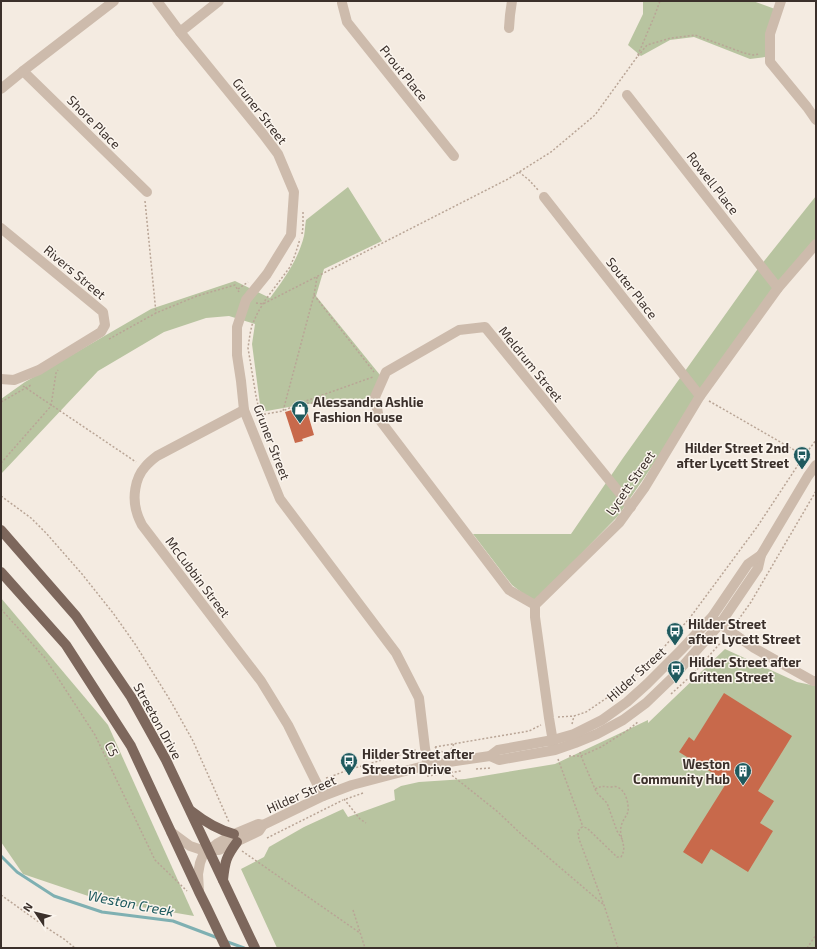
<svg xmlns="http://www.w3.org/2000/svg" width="817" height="949" font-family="'Exo 2',sans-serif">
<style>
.green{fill:#b8c4a0}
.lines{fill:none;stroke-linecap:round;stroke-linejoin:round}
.stream{stroke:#7fb0b2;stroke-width:3}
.building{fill:#c8694b}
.path{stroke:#b9a596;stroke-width:1.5;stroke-dasharray:2 2;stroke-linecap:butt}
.minor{stroke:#cdbbac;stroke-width:10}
.tertiary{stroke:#cdbbac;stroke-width:10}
.primary{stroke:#7d675c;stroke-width:10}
.labels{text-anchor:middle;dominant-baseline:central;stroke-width:3;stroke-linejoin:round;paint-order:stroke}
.street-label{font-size:13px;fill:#3b302b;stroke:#fbf5ee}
.poi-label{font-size:13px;font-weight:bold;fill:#3b302b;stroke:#fbf5ee;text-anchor:start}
.water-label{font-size:14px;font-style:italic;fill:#1f5a5e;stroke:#fbf5ee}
</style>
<rect width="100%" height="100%" fill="#f4ebe1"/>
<!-- green -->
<g class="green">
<path d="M643 1H753L775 9 766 32 765 57 750 59 694 37 670 40 641 56 628 45 643 14Z"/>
<path d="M348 187 382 241 324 269 316 296 380 375 372 402 306 404 261 412 252 344 255 324 229 316 206 318 164 332 98 371 1 474V399L25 382 151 309 235 281 270 298C284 279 298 260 304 236 305 231 305 225 306 220Z"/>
<path d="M816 196V239L774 288 618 516 534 602 512 585 473 534H571L623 458 757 270Z"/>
<path d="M1 598 108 725 194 916 100 900 23 874 1 842Z"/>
<path d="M725 649 797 682 816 686V948H277L241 869 264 857 269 847 304 827 343 809 348 817 395 800 394 790 401 786 419 782 465 779 555 764 648 720V723Z"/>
</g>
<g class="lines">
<!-- stream -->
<g class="stream">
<path d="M1 856 17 872 54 896 102 912 173 921 218 938"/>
<path d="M225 941 244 948"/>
</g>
</g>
<!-- building -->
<g class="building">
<path d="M302 407 303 412 307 411 314 435 302 439 303 441 295 443 285 412Z"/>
<path d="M724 693 792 736 758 791 774 801 760 823 773 831 748 872 711 849 702 864 683 852 727 782 679 752 689 737 694 741Z"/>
</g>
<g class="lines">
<!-- path -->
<g class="path">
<path d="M638 56 647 45 671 38 695 35 744 53 753 55 760 54"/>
<path d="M519 172 529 180 538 190"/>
<path d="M145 201 156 313"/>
<path d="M302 234 303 227V210"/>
<path d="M317 277 314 295 283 411 300 403 373 377"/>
<path d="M238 289 248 282"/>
<path d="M314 295 374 372"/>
<path d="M256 303 263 304 508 179 551 152 595 115 637 57 654 17 660 1"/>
<path d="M109 339 156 313 197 296 235 285 239 292"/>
<path d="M23 386 136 462"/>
<path d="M709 401 810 459"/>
<path d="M1 402 31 385"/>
<path d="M303 403H367"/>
<path d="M260 415 283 411"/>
<path d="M263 428 256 396 248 348 250 334 252 325 258 312 266 299 290 267 295 255 300 239"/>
<path d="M1 463 51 406 56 373 58 370"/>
<path d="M1 496 31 518 47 534 82 574 113 613 135 644 170 700 193 741 229 822"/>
<path d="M1 609 45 658 95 735 155 860 187 891"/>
<path d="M736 623 751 602 816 491"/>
<path d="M671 694 693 674 724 639"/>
<path d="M558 717 574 716 586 712 611 695 647 666 689 619 757 527 804 456 816 440"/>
<path d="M572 724 574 716"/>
<path d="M435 747 439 751 443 752"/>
<path d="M435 747 529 731 541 725"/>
<path d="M580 752 581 756 595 789 597 793 607 803 617 831 622 839C621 835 620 831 621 827 622 821 626 817 628 812 629 804 626 790 617 787 615 786 613 787 611 787 603 787 603 785 595 789"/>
<path d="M449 753 454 744"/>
<path d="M569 756H581L601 747 628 730 639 721"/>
<path d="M558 759 583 827"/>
<path d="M476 769 490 768"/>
<path d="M449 773 498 812 521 834 604 905"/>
<path d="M427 776 461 771"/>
<path d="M326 778 335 775 348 770 416 750"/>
<path d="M344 799 360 819 366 823"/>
<path d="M346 799 363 793"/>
<path d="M267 838 343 800"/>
<path d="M242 851 360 933"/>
<path d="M1 895 50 930 64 939 75 948"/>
<path d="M353 910 365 948"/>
<path d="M618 948 604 905 579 839 578 833 580 828 583 827 587 828 617 857H621C625 850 624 847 622 839"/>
<path d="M807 948 816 935"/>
</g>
<!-- minor -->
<g class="minor">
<path d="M157 1 180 32 263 134 278 154 294 192 291 235 267 274 246 300 237 327V355L241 381 244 410 280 499 396 653 419 698 425 748 428 765"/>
<path d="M342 1V3L347 22 454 156"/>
<path d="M781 1 770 34V62L807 107 816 120"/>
<path d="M509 28 510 15 512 1"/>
<path d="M180 32 219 1"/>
<path d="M23 71 147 192"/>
<path d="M1 89 23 71 114 1"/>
<path d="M627 95 778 288"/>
<path d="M544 197 700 396"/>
<path d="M1 228 103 312 105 325 101 332 39 370 14 380 1 379"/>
<path d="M244 410 157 456C153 459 149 462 145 467 135 478 132 498 137 513 138 517 140 521 142 525L261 681 288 725 323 796"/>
<path d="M535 605 509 590 379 419 375 397 386 372 459 330 485 327 631 507"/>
<path d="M713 619 754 648 813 681H816"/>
<path d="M554 748 549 718 535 617V605L619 523 645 487 700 396 778 288 816 244"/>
</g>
<!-- tertiary -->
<g class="tertiary">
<path d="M490 756 499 760 555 750 575 743 597 734 623 720 646 703 672 678 720 624 758 568 761 555 808 476 816 465"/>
<path d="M171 832 190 846 199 849 208 850H219L259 831 263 825 323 796 352 785 428 765 490 756 498 750 553 740 574 734 602 720 627 702 647 684 681 650 712 617 748 564 761 555"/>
<path d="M199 891 198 874 200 863 203 855 218 843 234 834 258 824 263 825"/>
</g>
<!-- primary -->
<g class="primary">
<path d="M1 530 76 616 131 697 166 760 255 948"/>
<path d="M1 572 66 645 131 746 199 892 207 908 226 948"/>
<path d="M191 811C205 822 218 830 234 834"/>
<path d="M223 880C225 861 226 857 237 842"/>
</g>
</g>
<!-- icons -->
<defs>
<g id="shop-pin" transform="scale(0.9)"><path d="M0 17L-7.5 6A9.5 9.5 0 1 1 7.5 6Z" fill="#1f5a5e" stroke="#fbf5ee"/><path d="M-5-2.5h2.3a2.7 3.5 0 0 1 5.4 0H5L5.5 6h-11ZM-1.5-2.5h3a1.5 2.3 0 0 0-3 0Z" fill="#fff"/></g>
<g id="bus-pin" transform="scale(0.9)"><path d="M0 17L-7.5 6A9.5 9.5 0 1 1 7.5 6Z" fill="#1f5a5e" stroke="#fbf5ee"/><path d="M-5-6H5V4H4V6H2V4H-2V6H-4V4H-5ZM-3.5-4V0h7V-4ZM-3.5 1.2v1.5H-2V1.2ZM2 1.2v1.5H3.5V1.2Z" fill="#fff"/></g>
<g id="building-pin" transform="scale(0.9)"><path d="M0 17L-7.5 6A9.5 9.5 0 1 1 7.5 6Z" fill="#1f5a5e" stroke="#fbf5ee"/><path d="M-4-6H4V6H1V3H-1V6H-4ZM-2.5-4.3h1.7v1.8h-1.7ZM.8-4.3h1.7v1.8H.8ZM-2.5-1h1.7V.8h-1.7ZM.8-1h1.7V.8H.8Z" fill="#fff"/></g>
</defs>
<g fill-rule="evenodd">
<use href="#shop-pin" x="300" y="409"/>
<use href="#bus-pin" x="802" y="455"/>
<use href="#bus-pin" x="675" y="631"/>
<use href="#bus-pin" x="676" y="669"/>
<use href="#bus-pin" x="349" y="761"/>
<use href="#building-pin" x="743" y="771"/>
</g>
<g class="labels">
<!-- street labels -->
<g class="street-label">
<text transform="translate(404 73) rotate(51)">Prout Place</text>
<text transform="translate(260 111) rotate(52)">Gruner Street</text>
<text transform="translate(94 122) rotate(45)">Shore Place</text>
<text transform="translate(713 183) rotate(52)">Rowell Place</text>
<text transform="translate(75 272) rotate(40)">Rivers Street</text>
<text transform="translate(632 288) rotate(52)">Souter Place</text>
<text transform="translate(531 364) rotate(51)">Meldrum Street</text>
<text transform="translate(272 442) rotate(69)">Gruner Street</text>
<text transform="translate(630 483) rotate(-55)">Lycett Street</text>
<text transform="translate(198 577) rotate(53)">McCubbin Street</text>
<text transform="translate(636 674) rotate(-42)">Hilder Street</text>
<text transform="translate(158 721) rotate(61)">Streeton Drive</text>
<text transform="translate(112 749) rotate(64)">C5</text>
<text transform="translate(301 794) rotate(-24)">Hilder Street</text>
</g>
<!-- poi labels -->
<g class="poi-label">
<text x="313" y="402">Alessandra Ashlie<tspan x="313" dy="15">Fashion House</tspan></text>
<text x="789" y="448" text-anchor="end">Hilder Street 2nd<tspan x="789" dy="15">after Lycett Street</tspan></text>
<text x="688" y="624">Hilder Street<tspan x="688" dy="15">after Lycett Street</tspan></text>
<text x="689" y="662">Hilder Street after<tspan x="689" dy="15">Gritten Street</tspan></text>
<text x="362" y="754">Hilder Street after<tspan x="362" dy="15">Streeton Drive</tspan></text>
<text x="730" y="764" text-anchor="end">Weston<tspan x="730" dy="15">Community Hub</tspan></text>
</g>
<!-- water labels -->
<g class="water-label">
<text transform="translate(131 903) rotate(11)">Weston Creek</text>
</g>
</g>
<!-- border -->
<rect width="817" height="949" fill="none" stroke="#3b302b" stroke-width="4"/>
<!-- north arrow -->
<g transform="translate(36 913) rotate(305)" stroke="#fbf5ee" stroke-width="3" paint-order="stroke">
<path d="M0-3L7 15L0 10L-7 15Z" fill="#3b302b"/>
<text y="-6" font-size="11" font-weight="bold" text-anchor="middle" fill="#3b302b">N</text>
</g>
</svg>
